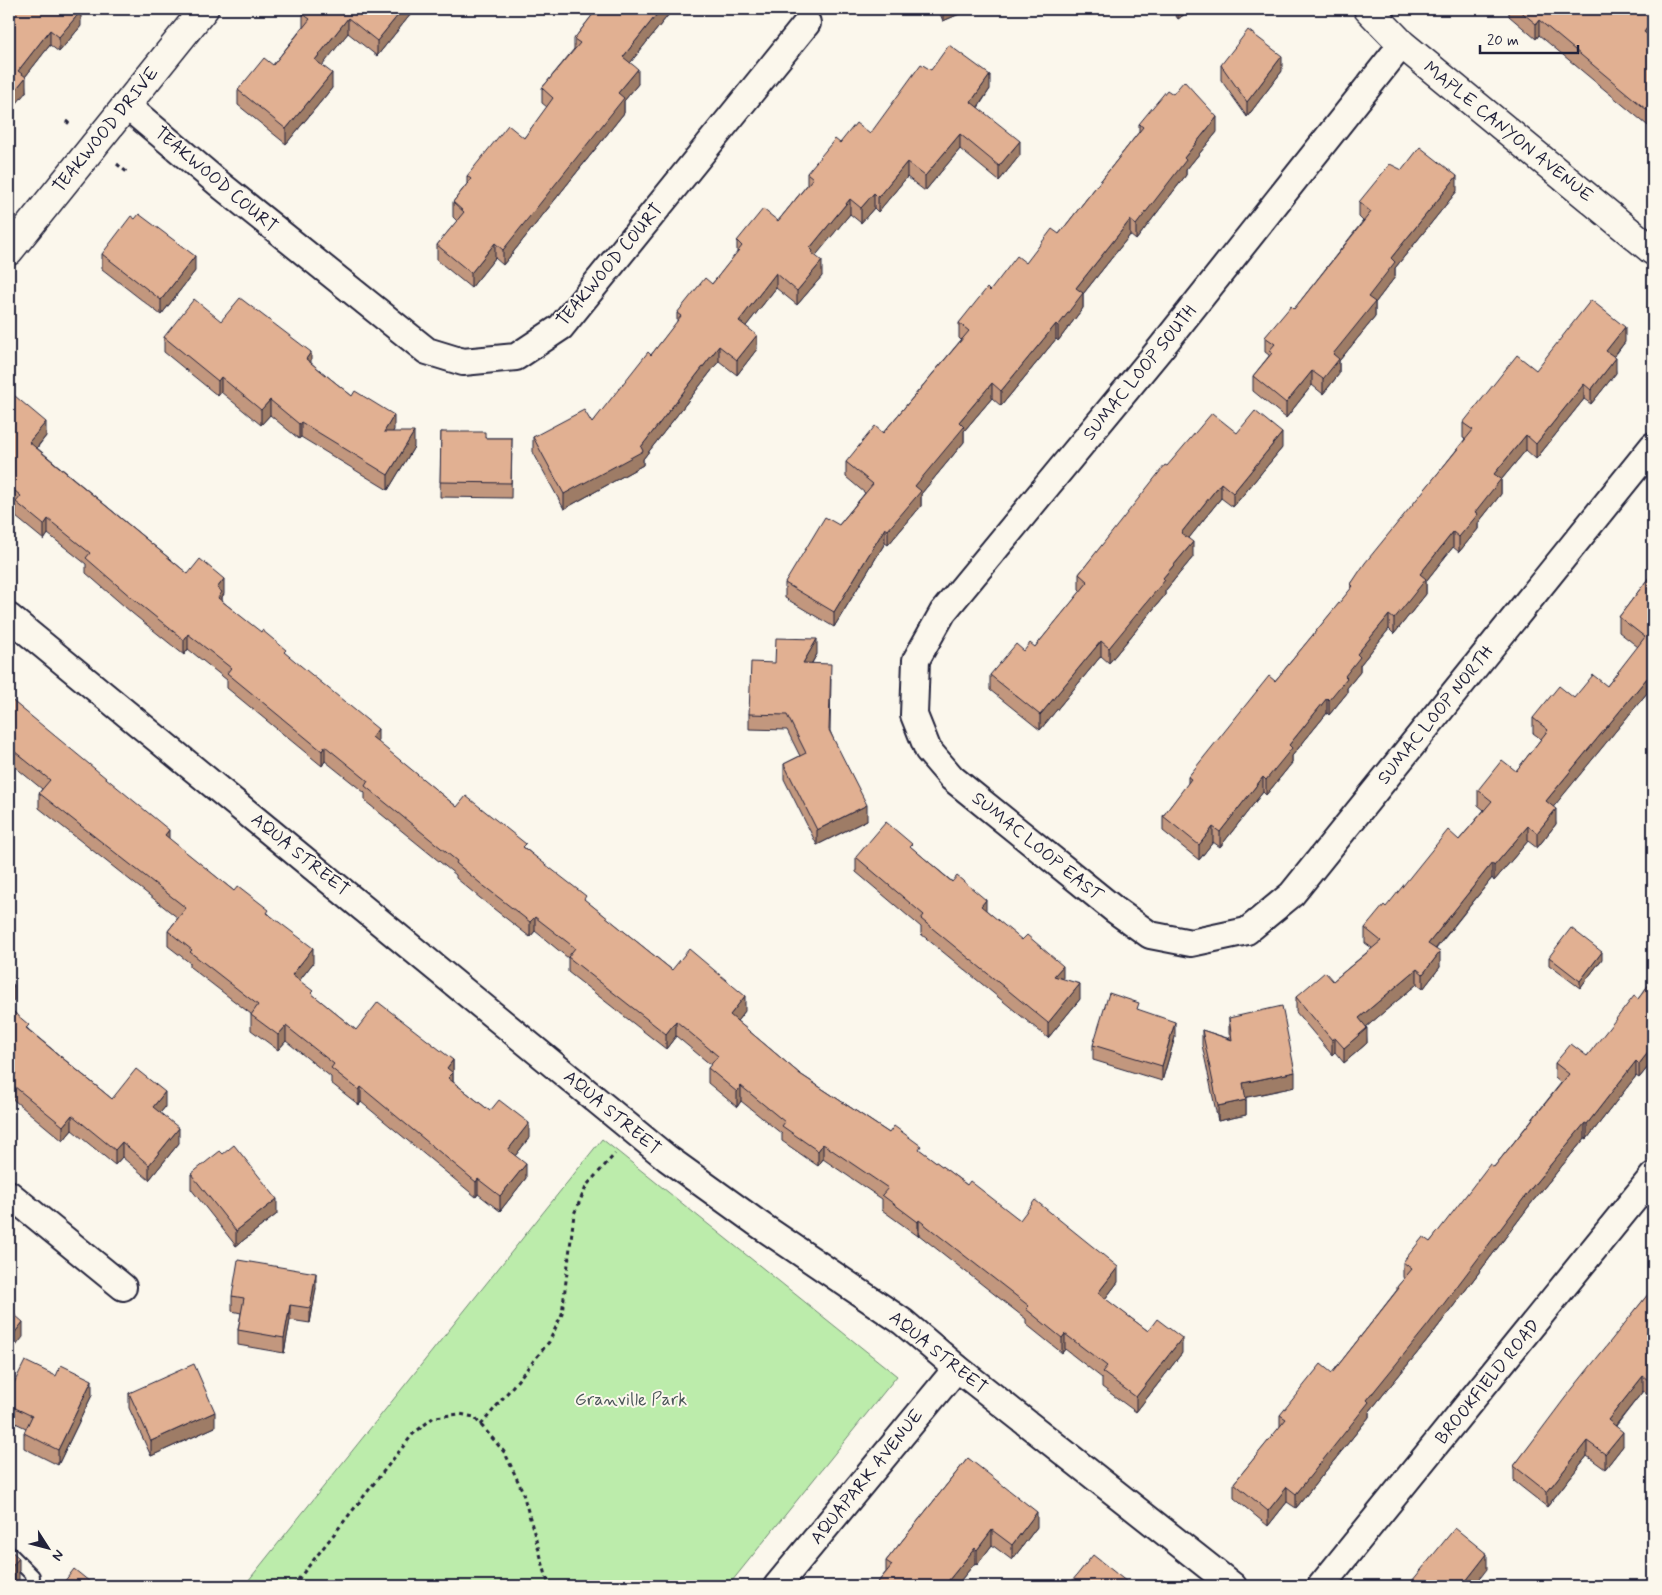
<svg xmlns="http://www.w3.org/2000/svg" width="1662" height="1595" font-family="Mynerve,sans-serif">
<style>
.green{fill:#bcecab;stroke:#6f8773}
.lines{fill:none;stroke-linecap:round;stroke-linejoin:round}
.lane-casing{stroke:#22223b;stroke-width:16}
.street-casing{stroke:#22223b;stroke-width:30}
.secondary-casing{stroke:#22223b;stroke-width:31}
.path{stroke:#22223b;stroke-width:3;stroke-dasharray:4 4;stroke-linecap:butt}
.lane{stroke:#fbf7ec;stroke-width:12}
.street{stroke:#fbf7ec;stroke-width:26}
.secondary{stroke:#fbf7ec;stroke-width:28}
.wall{fill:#c2977e;stroke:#22223b}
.shaded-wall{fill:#9e7b66;stroke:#22223b}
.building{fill:#e1b092;stroke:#22223b}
.labels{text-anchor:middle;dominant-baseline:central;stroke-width:4;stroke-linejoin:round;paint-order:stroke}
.street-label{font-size:18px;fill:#22223b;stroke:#fbf7ec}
.park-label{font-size:18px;fill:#485457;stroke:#fbf7ec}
</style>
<rect width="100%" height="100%" fill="#fbf7ec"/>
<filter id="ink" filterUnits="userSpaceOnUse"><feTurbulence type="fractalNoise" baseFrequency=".02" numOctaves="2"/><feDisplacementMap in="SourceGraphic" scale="10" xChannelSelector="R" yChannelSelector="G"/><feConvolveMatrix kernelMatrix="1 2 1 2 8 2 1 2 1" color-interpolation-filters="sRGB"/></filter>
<g filter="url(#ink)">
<!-- green -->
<path class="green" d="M602 1139 897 1376 728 1586H244Z"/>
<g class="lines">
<!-- lane casing -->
<g class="lane-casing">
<path id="lane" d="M9 1552 33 1576 32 1586"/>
</g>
<!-- street casing -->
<g class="street-casing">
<g id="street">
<path d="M1402 44 1160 349 943 612 916 660 914 715 928 750 952 778 1115 910 1150 935 1191 943 1247 931 1292 894 1653 446"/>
<path d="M126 105 223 187 427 351 463 362 516 357 561 327 807 23"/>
<path d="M9 617 667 1158 760 1225 903 1322 957 1368 1233 1586"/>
<path d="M9 1194 123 1287"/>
<path d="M777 1586 957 1368"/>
<path d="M1321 1586 1653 1176"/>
</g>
</g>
<!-- secondary casing -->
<g class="secondary-casing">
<g id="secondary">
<path d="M1368 9 1402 44 1653 251"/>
<path d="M9 251 204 9"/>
</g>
</g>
<!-- path -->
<g class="path">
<path d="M66 121 72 126"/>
<path d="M117 164 129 174"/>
<path d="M481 1425 549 1342 562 1314 574 1214 587 1185 615 1154"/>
<path d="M293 1586 413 1434 434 1417 460 1414 474 1417 481 1425 505 1453 522 1490 549 1586"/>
</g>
<!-- lane -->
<use href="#lane" class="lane"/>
<!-- street -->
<use href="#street" class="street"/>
<!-- secondary -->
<use href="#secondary" class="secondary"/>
</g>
<!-- wall -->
<g class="wall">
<path d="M9 9 81 26 59 52 50 45 25 77 26 92Z"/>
<path d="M308 9H415L377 56 348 33 322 65 332 88 286 144 238 105V90L273 65 303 27V14Z"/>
<path d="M597 9H673L630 63 638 84 624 101V113L503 265 495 258 471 288 437 260V245L457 221 453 217V202L467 184V176L524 138 547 107 542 103V88L574 49V39Z"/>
<path d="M938 9H971L943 21Z"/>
<path d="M1171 9H1192L1178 19Z"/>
<path d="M1509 9H1644L1653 17V35L1651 38 1653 39V130L1539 35 1536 39 1509 16Z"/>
<path d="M1221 65 1282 71 1247 117 1221 80Z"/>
<path d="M931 70 990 89 978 108 1020 155 999 181 960 149 925 191 907 177 878 212 874 208 861 223 850 214 815 256 822 276 797 305 776 288 746 326 757 349 737 375 719 361 643 459V465L564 509 533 452V437L592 423 651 355 677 322V313L712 284 737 253V241L778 221 807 185V173L840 143 870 134Z"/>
<path d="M1139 124 1217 132 1186 170V175L1136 240 1130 235 1083 294V308L1058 341 1056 339 1001 406 992 398 964 431V442L921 494V506L888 545 885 543 834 627 785 598V583L839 525 865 493 846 477V462L883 433 961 340 959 338V323L990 291 1026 263 1059 234 1139 132Z"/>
<path d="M1402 170 1457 191 1395 268V277L1375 303V317L1339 361V374L1323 394 1312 385 1286 418 1253 391V376L1269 356V355L1265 352V337L1294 309 1363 221 1359 217V202Z"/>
<path d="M102 254 195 271 161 315 102 269Z"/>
<path d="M221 321 311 363 394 430 392 432 414 447 388 490 301 437 299 439 270 415 261 425 221 392 218 396 164 352V337Z"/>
<path d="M1625 342 1614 357 1616 373 1591 404 1584 399 1536 459 1526 450 1501 480V494L1478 523V529L1459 552 1453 547 1426 581V594L1394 634 1389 629 1360 665V672L1347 688V693L1329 715 1327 713 1292 756V763L1266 795 1263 792 1220 847 1213 842 1199 860 1163 831V816L1188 784V777L1275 681 1351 589V584L1465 439 1463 438V423Z"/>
<path d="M9 391 46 436 37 448 188 574 224 594 222 597V601L286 654 378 743 457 807 526 849 586 901 672 970 745 1011 737 1021 800 1074 889 1133 921 1151 967 1185 1020 1220 1118 1282 1105 1299 1148 1331 1182 1353 1136 1412 1102 1387V1378L1065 1349 1062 1353 1026 1324V1319L919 1235 918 1236 882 1210V1199L823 1159 818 1166 782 1141V1134L741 1101 737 1107 708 1083V1068L711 1065 676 1036 666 1049 568 972V958L535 931 530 937 480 898 456 878V875L365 801V793L325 761 322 766 227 688V680L188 649 184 655 132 613 86 573V564L48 534 44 540 16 517V507L9 501Z"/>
<path d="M441 432 485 438H512L511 498 440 497Z"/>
<path d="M1237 433 1282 448 1233 507 1221 498 1188 539 1193 557 1165 591V595L1109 663 1101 656 1040 730 990 690V675L1024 651 1035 647 1081 591 1079 589V574L1167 466Z"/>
<path d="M1653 572V698L1647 693 1553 807 1556 824 1537 848 1528 841 1494 881 1492 878 1436 949 1440 967 1423 989 1417 984 1366 1027 1367 1043 1344 1063 1335 1052 1332 1055 1296 1012V997L1333 981 1372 948 1365 943V928L1459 840 1484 810 1478 805V790L1516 771 1541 739 1533 733V718L1574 698 1607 686 1638 647 1619 632V617Z"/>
<path d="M817 654 812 663 831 679 830 731 867 820 817 845 784 779V764L800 756 787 730 749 729V714L775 663Z"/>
<path d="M9 698 169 839 234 891 269 914 313 963 299 981 313 995 356 1030 453 1060V1082L490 1111 529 1138 515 1156 526 1178 500 1211 478 1194 476 1197 361 1102 359 1105 331 1083V1077L286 1041 278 1050 251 1030V1014L190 967V963L168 946V931L178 918 39 808V793L42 789 9 762Z"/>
<path d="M912 848 986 910 1063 979 1080 999 1048 1038 921 934V927L856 872V857Z"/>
<path d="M1549 957 1602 959 1580 988 1549 965Z"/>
<path d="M1653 979V1061L1639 1078 1636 1076 1587 1139 1585 1138 1533 1201 1427 1341 1369 1412V1417L1296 1508 1287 1502 1268 1526 1234 1498V1483L1280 1427V1415L1332 1373 1397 1290V1287L1404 1279 1403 1277V1262L1430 1242 1494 1167 1561 1083 1555 1078V1063L1587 1056 1638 999Z"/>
<path d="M9 1008 29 1030 112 1099 165 1107 160 1113 179 1143 149 1180 122 1157 115 1165 72 1130 63 1141 9 1096Z"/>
<path d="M1229 1018 1295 1087 1246 1097V1115L1218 1121 1202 1045V1030L1230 1039 1229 1033Z"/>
<path d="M1175 1037 1162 1081 1093 1060V1045Z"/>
<path d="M191 1174 277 1214 236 1246 191 1189Z"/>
<path d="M316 1288 310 1323 290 1320 284 1353 238 1345V1330L241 1313 232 1311V1296Z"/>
<path d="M1653 1288V1399L1643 1391 1616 1426 1623 1446 1605 1469 1587 1456 1547 1507 1514 1481V1466Z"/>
<path d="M56 1376 92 1395 58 1465 24 1448V1433L26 1428 9 1420V1393Z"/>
<path d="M129 1393 215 1427 151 1456 129 1408Z"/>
<path d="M968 1458 1037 1527 1012 1560 992 1545 977 1565 975 1563 956 1586H875L886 1572V1561Z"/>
</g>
<!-- shaded-wall -->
<g class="shaded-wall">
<path d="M403 9H415L377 56V41Z"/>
<path d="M661 9H673L623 72V57Z"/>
<path d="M943 9H971L943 21Z"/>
<path d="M1178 9H1192L1178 19Z"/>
<path d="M81 11V26L59 52V37Z"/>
<path d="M348 18V33L315 75V60Z"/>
<path d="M1539 20V35L1536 39V24Z"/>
<path d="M1653 20V35L1644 47V32Z"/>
<path d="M50 30V45L18 86V71Z"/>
<path d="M1282 56V71L1247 117V102Z"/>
<path d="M638 69V84L624 101V113L503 265V250L618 93Z"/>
<path d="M332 73V88L286 144V129Z"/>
<path d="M990 75V89L971 117V102Z"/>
<path d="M26 77V92L9 113V98Z"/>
<path d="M1217 117V132L1186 170V175L1136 240V225L1184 158Z"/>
<path d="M960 134V149L925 191V176Z"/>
<path d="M1020 141V155L999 181V166Z"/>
<path d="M907 162V177L878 212V197Z"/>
<path d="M1457 176V191L1395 268V277L1375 303V317L1339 361V374L1323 394V379L1333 354 1391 258Z"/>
<path d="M874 193V208L861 223V208Z"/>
<path d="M850 199V214L813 259 810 248Z"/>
<path d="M1130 220V235L1083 294V308L1058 341V326L1076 288Z"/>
<path d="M495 243V258L471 288V273Z"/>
<path d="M195 256V271L161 315V300Z"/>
<path d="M822 261V276L797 305V291Z"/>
<path d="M776 273V288L739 335V321Z"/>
<path d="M1056 324V339L1001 406V391Z"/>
<path d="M1625 327V342L1606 366V351Z"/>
<path d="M757 335V349L737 375V360Z"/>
<path d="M719 346V361L643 459V465L564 509V494L641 447Z"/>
<path d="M311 352V367L306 359Z"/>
<path d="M1616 358V373L1591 404V390Z"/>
<path d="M1312 371V385L1286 418V403Z"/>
<path d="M221 377V392L218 396V381Z"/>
<path d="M992 383V398L964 431V442L921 494V506L888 545V530L915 486 959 422Z"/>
<path d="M1584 384V399L1536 459V444Z"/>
<path d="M270 400V415L261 425V410Z"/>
<path d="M394 415V430L384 447V432Z"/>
<path d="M46 422V436L29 457V442Z"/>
<path d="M301 422V437L299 439V424Z"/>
<path d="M414 432V447L388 490V475Z"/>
<path d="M1282 433V448L1233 507V493Z"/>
<path d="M1526 435V450L1501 480V494L1478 523V529L1459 552V537L1475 512 1494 474Z"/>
<path d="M1221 483V498L1181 548V533Z"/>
<path d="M48 519V534L44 540V525Z"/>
<path d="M885 528V543L834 627V612Z"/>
<path d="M1453 532V547L1426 581V594L1394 634V619L1420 574Z"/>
<path d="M1193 542V557L1165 591V595L1109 663V648L1163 578Z"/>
<path d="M224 579V594L222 597V607L218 613 217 588Z"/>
<path d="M1389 615V629L1360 665V672L1347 688V693L1329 715V700L1345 676 1357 654Z"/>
<path d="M188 634V649L184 655V640Z"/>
<path d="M817 639V654L803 678V663Z"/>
<path d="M1101 641V656L1040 730V715Z"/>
<path d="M1647 678V693L1546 816V801Z"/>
<path d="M1327 698V713L1292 756V763L1266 795V780L1289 745Z"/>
<path d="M378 729V744L372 737Z"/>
<path d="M325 746V761L322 766V751Z"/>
<path d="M1263 777V792L1220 847V832Z"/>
<path d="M867 805V820L817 845V830Z"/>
<path d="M1556 809V824L1537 848V833Z"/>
<path d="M1528 826V841L1494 881V866Z"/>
<path d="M1213 827V842L1199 860V845Z"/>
<path d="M169 830V844L165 835Z"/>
<path d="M1492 863V878L1428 958V944Z"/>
<path d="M986 900V915L981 906Z"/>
<path d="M535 917V931L530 937V922Z"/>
<path d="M313 948V963L292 990V975Z"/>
<path d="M1440 952V967L1423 989V974Z"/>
<path d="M1602 952V959L1580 988V981Z"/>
<path d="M1063 966V980L1054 976Z"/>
<path d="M1417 969V984L1359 1033V1018Z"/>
<path d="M1080 984V999L1048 1038V1023Z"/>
<path d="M14 985V1000L9 1007V992Z"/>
<path d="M745 996V1011L730 1030V1015Z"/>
<path d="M676 1021V1036L666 1049V1034Z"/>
<path d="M1175 1022V1037L1162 1081V1066Z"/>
<path d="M286 1026V1041L278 1050V1035Z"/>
<path d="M1367 1028V1043L1344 1063V1048Z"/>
<path d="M1335 1038V1052L1332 1055V1040Z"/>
<path d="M1653 1046V1061L1639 1078V1064Z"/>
<path d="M453 1060V1088L448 1093 447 1068Z"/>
<path d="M1636 1061V1076L1587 1139V1124Z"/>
<path d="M1295 1072V1087L1243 1098V1083Z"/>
<path d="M741 1086V1101L737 1107V1092Z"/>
<path d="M361 1087V1102L359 1105V1090Z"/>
<path d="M165 1092V1107L153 1122V1107Z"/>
<path d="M1246 1100V1115L1218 1121V1106Z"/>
<path d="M72 1115V1130L63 1141V1126Z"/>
<path d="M529 1123V1138L508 1165V1150Z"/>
<path d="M1585 1123V1138L1533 1201 1427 1341 1369 1412V1417L1296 1508V1494L1367 1400 1533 1186Z"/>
<path d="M179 1128V1143L149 1180V1165Z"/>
<path d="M122 1142V1157L115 1165V1150Z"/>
<path d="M823 1144V1159L818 1166V1151Z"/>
<path d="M526 1164V1178L500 1211V1196Z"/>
<path d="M478 1179V1194L476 1197V1182Z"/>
<path d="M277 1199V1214L236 1246V1231Z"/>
<path d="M919 1220V1235L918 1236V1222Z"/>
<path d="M1118 1267V1282L1098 1308V1293Z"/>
<path d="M316 1273V1288L310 1323V1308Z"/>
<path d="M12 1293V1308L9 1312V1297Z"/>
<path d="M290 1305V1320L284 1353V1338Z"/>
<path d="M23 1322V1337L9 1355V1340Z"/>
<path d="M1065 1334V1349L1062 1353V1338Z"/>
<path d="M1182 1338V1353L1136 1412V1397Z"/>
<path d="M1643 1376V1391L1608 1435V1420Z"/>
<path d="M92 1380V1395L58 1465V1450Z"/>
<path d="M215 1412V1427L151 1456V1441Z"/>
<path d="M1623 1432V1446L1605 1469V1454Z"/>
<path d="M1587 1441V1456L1547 1507V1492Z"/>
<path d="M1287 1487V1502L1268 1526V1511Z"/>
<path d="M1037 1512V1527L1012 1560V1545Z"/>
<path d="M992 1530V1545L977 1565V1550Z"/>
<path d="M975 1548V1563L956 1586H944Z"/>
<path d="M1487 1554V1569L1474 1586H1462Z"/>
<path d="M19 1558V1583L17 1586H9V1570Z"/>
</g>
<!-- building -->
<g class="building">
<path d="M9 9H78L81 11 59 37 50 30 18 71 26 77 9 98Z"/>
<path d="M308 9H403L377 41 348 18 315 60 332 73 286 129 238 90 264 58 273 65 310 19 303 14Z"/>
<path d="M597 9H661L623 57 638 69 618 93 624 98 503 250 495 243 471 273 437 245 464 212 453 202 471 179 467 176 508 125 524 138 553 98 542 88 580 43 574 39Z"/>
<path d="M1518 9H1644L1653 17V20L1644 32 1653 39V115L1539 20 1536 24Z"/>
<path d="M1248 30 1282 56 1247 102 1221 65Z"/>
<path d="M949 45 990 75 971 102 1020 141 999 166 960 134 925 176 907 162 878 197 874 193 861 208 850 199 810 248 813 251 812 253 822 261 797 291 776 273 739 321 757 335 737 360 719 346 641 447 643 451 564 494 533 437 584 410 592 423 648 352 651 355 681 316 677 313 705 278 712 284 742 246 737 241 763 209 778 221 813 178 807 173 835 139 840 143 856 123 870 134 921 64 931 70Z"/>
<path d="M1184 81 1217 117 1184 158 1186 160 1136 225 1130 220 1076 288 1083 293 1058 326 1056 324 1001 391 992 383 959 422 964 427 915 486 921 491 888 530 885 528 834 612 785 583 825 517 839 525 873 484 846 462 875 426 883 433 969 331 959 323 987 288 990 291 1017 256 1026 263 1052 229 1059 234 1143 127 1139 124 1167 90 1173 94Z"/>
<path d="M1420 147 1457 176 1391 258 1395 262 1368 297 1375 302 1333 354 1339 359 1323 379 1312 371 1286 403 1253 376 1272 353 1269 351 1275 344 1265 337 1291 306 1294 309 1371 212 1359 202 1390 164 1402 170Z"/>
<path d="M139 214 195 256 161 300 102 254 131 216 135 219Z"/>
<path d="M240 298 311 352 306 359 352 396 355 391 394 415 384 432H414L388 475 301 422 299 424 270 400 261 410 221 377 218 381 164 337 194 299 221 321Z"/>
<path d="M1591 300 1625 327 1606 351 1616 358 1591 390 1584 384 1536 444 1526 435 1494 474 1501 479 1475 512 1478 514 1459 537 1453 532 1420 574 1426 579 1394 619 1389 615 1357 654 1360 657 1345 676 1347 678 1329 700 1327 698 1289 745 1292 748 1266 780 1263 777 1220 832 1213 827 1199 845 1163 816 1191 779 1188 777 1269 676 1275 681 1353 586 1351 584 1365 563 1473 430 1463 423 1517 355 1536 370Z"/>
<path d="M9 391 46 422 29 442 188 574 200 559 224 579 217 588 222 592 218 598 261 632 262 630 286 650 284 652 378 729 372 737 457 807 466 796 526 844 523 847 586 896 584 899 672 970 689 949 745 996 730 1015 800 1074 889 1133 894 1126 921 1146 919 1149 967 1185 970 1181 1020 1220 1035 1200 1118 1267 1098 1293 1148 1331 1157 1319 1182 1338 1136 1397 1102 1372 1107 1366 1065 1334 1062 1338 1026 1309 1029 1306 919 1220 918 1222 882 1195 888 1188 823 1144 818 1151 782 1126 785 1122 741 1086 737 1092 708 1068 718 1056 676 1021 666 1034 568 957 575 948 535 917 530 922 480 883 456 863 457 861 365 786 368 781 325 746 322 751 227 673 231 668 188 634 184 640 132 598 86 558 90 553 48 519 44 525 16 502 21 496 9 486Z"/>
<path d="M1255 411 1282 433 1233 493 1221 483 1181 533 1193 542 1163 578 1165 580 1109 648 1101 641 1040 715 990 675 1016 644 1024 651 1030 643 1035 647 1088 582 1079 574 1165 465 1167 466 1212 413 1237 433Z"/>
<path d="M441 432H485V438H512L511 483 440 482Z"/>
<path d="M1653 572V683L1647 678 1546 801 1556 809 1537 833 1528 826 1494 866 1492 863 1428 944 1440 952 1423 974 1417 969 1359 1018 1367 1028 1344 1048 1335 1038 1332 1040 1296 997 1325 972 1333 981 1381 941 1365 928 1384 905 1386 907 1448 830 1459 840 1492 801 1478 790 1502 760 1516 771 1548 730 1533 718 1559 686 1574 698 1593 675 1607 686 1645 637 1619 617Z"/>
<path d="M776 638 817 639 803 663 831 664 829 730 867 805 817 830 784 764 806 753 787 715 749 714 751 662 775 663Z"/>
<path d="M9 698 169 830 165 835 234 891 238 886 269 910 267 913 313 948 292 975 313 991 311 993 356 1030 378 1002 453 1060 447 1068 453 1073 448 1078 490 1111 499 1100 529 1123 508 1150 526 1164 500 1196 478 1179 476 1182 361 1087 359 1090 331 1068 334 1064 286 1026 278 1035 251 1015 258 1005 190 952 192 950 168 931 186 908 39 793 50 780 9 747Z"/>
<path d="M886 822 912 844 910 846 952 882 957 876 986 900 981 906 1022 940 1027 935 1063 966 1054 976 1080 984 1048 1023 921 919 924 915 856 857Z"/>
<path d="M1571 928 1602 952 1580 981 1549 957Z"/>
<path d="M1653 979V1046L1639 1064 1636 1061 1587 1124 1585 1123 1533 1186 1427 1326 1367 1400 1369 1402 1296 1494 1287 1487 1268 1511 1234 1483 1286 1419 1280 1415 1321 1364 1332 1373 1399 1288 1397 1287 1412 1269 1403 1262 1423 1237 1430 1242 1490 1164 1494 1167 1569 1074 1555 1063 1571 1044 1587 1056 1634 996 1638 999Z"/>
<path d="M9 981 14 985 9 992Z"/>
<path d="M1109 993 1139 1003 1137 1009 1175 1022 1162 1066 1093 1045Z"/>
<path d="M1282 1006 1295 1072 1243 1083 1246 1100 1218 1106 1202 1030 1232 1040 1229 1018Z"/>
<path d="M9 1008 29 1025 26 1028 112 1099 136 1069 165 1092 153 1107 179 1128 149 1165 122 1142 115 1150 72 1115 63 1126 9 1082 16 1073 9 1067Z"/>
<path d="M234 1145 277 1199 236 1231 191 1174 220 1151 223 1154Z"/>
<path d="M238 1260 316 1273 310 1308 290 1305 284 1338 238 1330 244 1298 232 1296Z"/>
<path d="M1653 1288V1384L1643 1376 1608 1420 1623 1432 1605 1454 1587 1441 1547 1492 1514 1466 1565 1398Z"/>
<path d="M9 1291 12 1293 9 1297Z"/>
<path d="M9 1310 23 1322 9 1340Z"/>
<path d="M25 1361 56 1376 61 1365 92 1380 58 1450 24 1433 32 1416 9 1405V1393Z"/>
<path d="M194 1364 215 1412 151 1441 129 1393Z"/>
<path d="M968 1458 1037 1512 1012 1545 992 1530 977 1550 975 1548 944 1586H875L892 1565 886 1561Z"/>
<path d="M1455 1528 1487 1554 1462 1586H1408Z"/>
<path d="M9 1549 19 1558 9 1570Z"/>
<path d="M1093 1555 1132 1586H1068Z"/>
<path d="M74 1569 95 1586H61Z"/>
</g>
</g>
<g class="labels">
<!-- street labels -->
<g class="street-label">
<text transform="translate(106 130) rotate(-51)">TEAKWOOD DRIVE</text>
<text transform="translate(1508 132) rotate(39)">MAPLE CANYON AVENUE</text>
<text transform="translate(216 180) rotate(40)">TEAKWOOD COURT</text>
<text transform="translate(610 265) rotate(-50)">TEAKWOOD COURT</text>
<text transform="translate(1140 373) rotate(-51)">SUMAC LOOP SOUTH</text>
<text transform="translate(1436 715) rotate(-51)">SUMAC LOOP NORTH</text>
<text transform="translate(1037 847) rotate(39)">SUMAC LOOP EAST</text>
<text transform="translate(300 855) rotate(39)">AQUA STREET</text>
<text transform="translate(612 1113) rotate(40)">AQUA STREET</text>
<text transform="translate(938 1353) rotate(39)">AQUA STREET</text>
<text transform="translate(1488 1382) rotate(-51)">BROOKFIELD ROAD</text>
<text transform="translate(867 1477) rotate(-51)">AQUAPARK AVENUE</text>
</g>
<!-- park labels -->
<g class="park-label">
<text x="631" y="1400">Granville Park</text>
</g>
</g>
<!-- margin -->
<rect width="1662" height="1595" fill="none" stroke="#fbf7ec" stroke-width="30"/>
<rect x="15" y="15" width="1632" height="1565" fill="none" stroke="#22223b" stroke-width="2" filter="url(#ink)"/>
<!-- north arrow -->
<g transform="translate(48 1548) rotate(126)" stroke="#fbf7ec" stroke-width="4" paint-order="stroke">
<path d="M0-4L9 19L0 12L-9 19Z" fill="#22223b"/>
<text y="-8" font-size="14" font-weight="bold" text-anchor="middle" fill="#22223b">N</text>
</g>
<!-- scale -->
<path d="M1480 45v8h98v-8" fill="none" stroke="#22223b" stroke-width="2.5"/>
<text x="1487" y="45" font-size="15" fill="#22223b" stroke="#fbf7ec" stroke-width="4" paint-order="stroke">20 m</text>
</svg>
